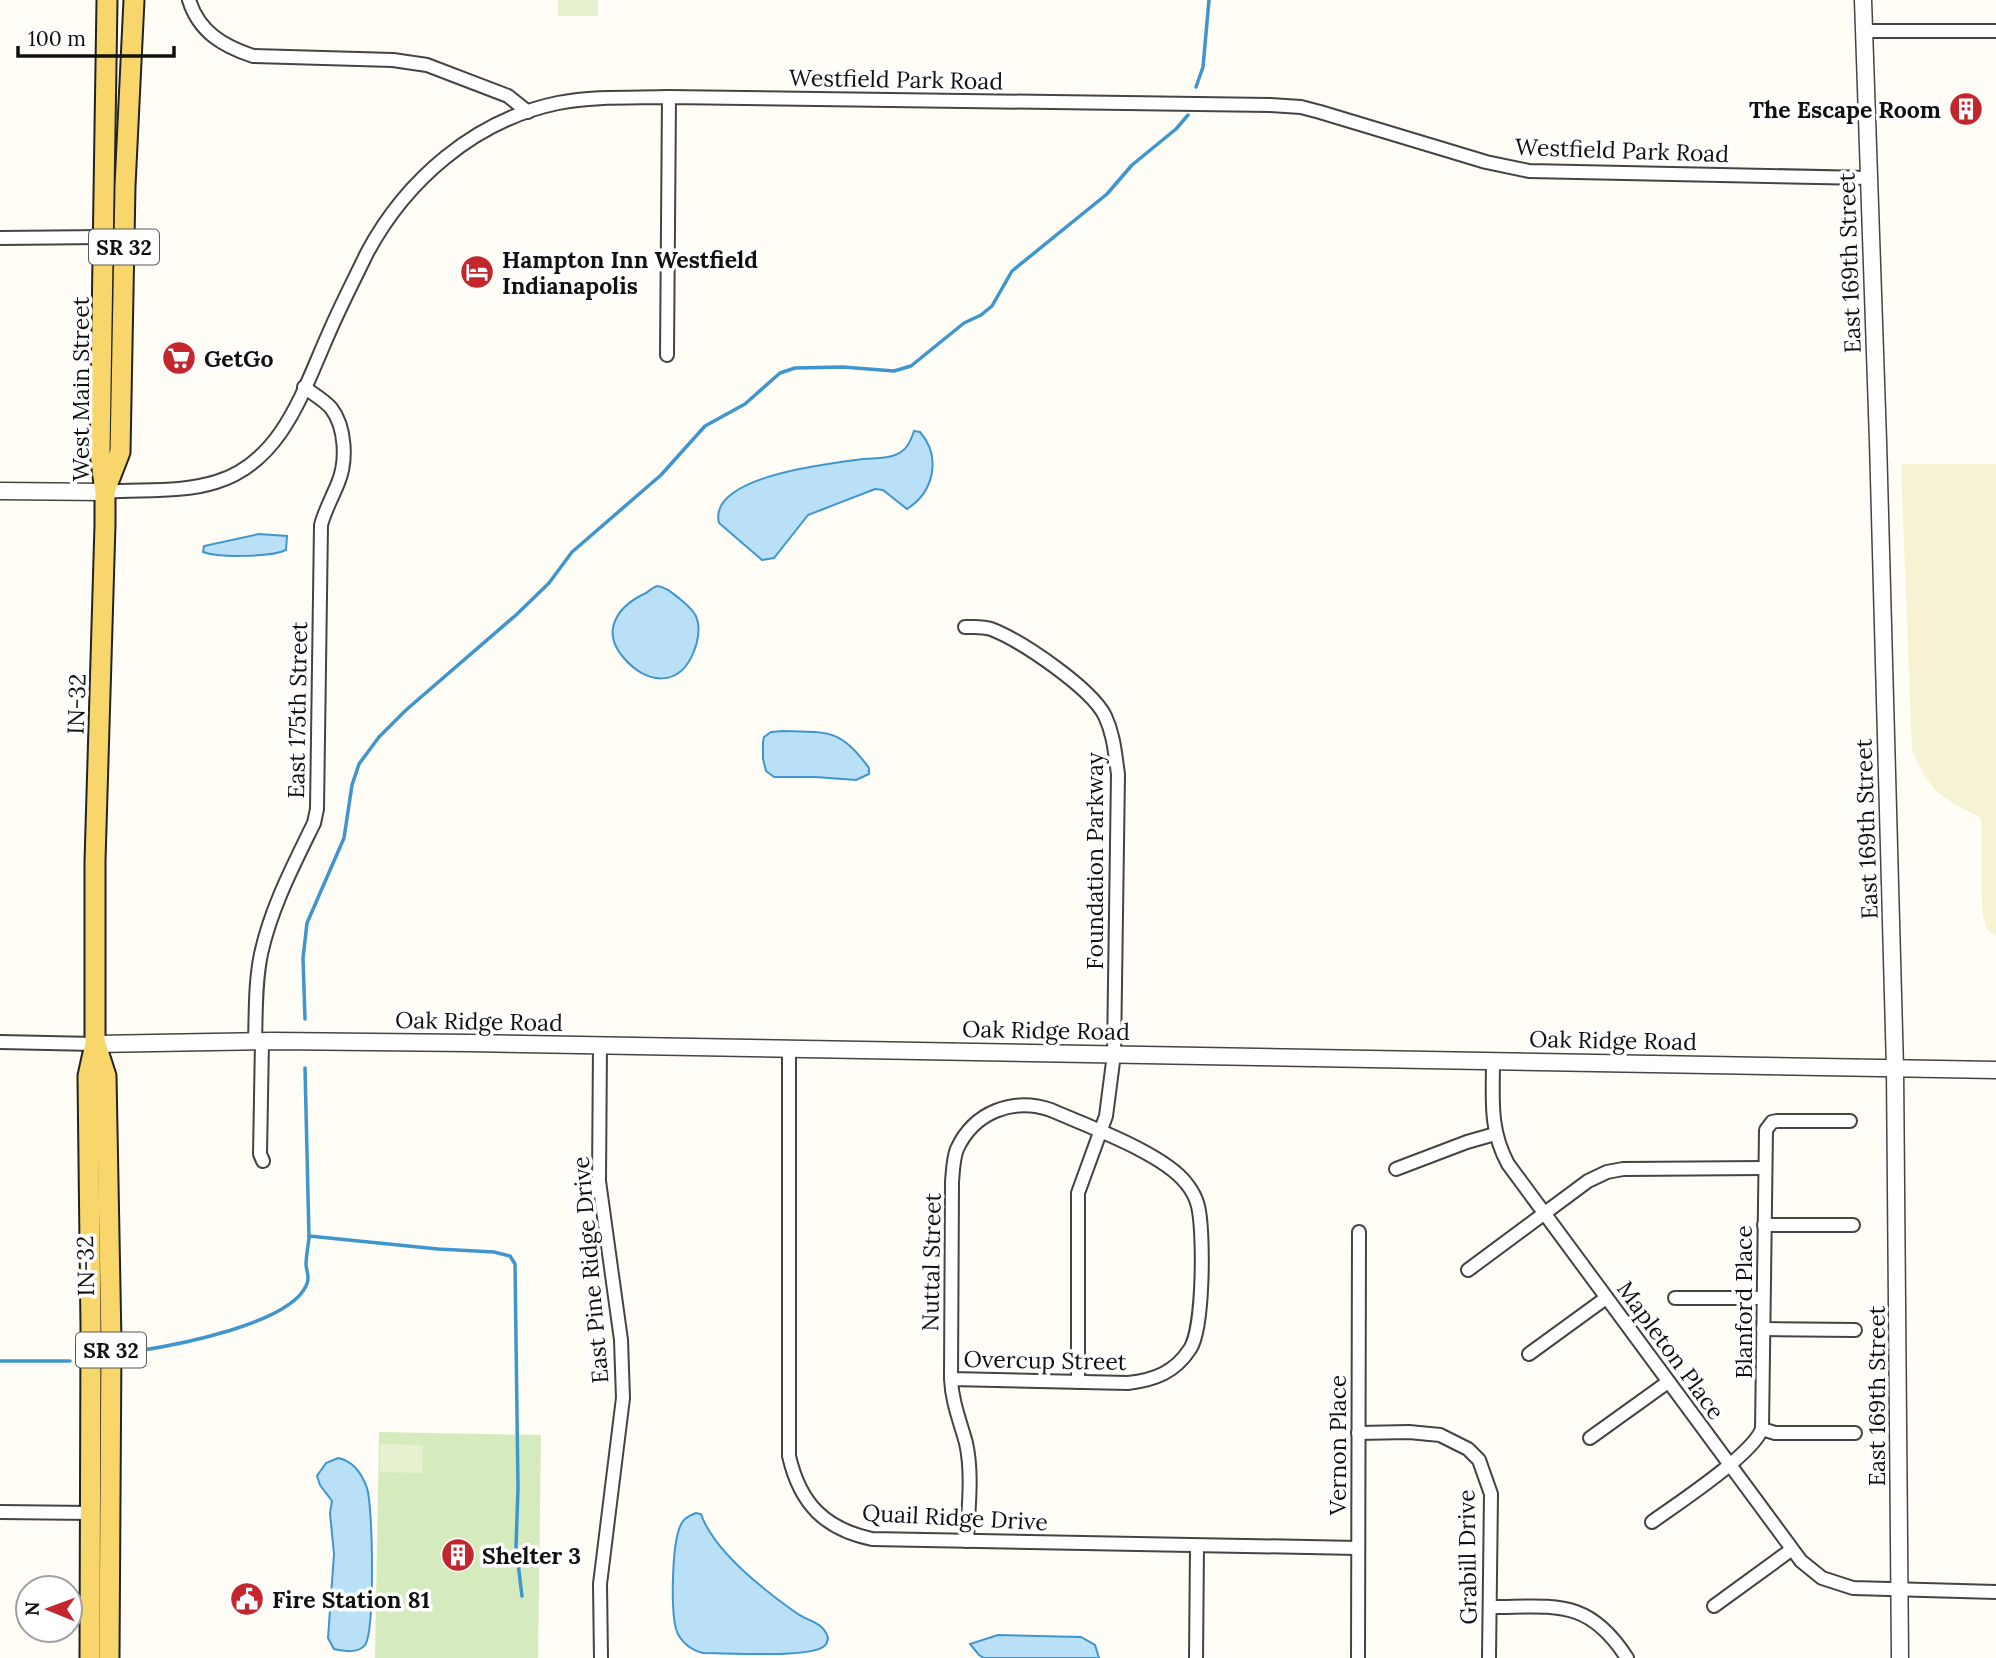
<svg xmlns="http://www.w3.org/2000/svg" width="1996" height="1658" font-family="Lora,serif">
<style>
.farmland{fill:#f6f3d4}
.green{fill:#d5ebbd}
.pitch{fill:#e6f2cf}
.water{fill:#b9e0f7;stroke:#3f96cf;stroke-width:2}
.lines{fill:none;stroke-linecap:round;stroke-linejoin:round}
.stream{stroke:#3f96cf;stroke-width:3.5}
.minor-casing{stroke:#444;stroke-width:16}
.tertiary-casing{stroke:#444;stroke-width:19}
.primary-casing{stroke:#222;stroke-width:23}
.minor{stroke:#fff;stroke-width:12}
.tertiary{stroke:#fff;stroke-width:16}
.primary{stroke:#f9d66b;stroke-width:19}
.labels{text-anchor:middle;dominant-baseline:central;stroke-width:7;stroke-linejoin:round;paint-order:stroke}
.shield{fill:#fff;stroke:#585858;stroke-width:2}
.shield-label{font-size:21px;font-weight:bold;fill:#111}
.street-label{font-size:23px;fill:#111;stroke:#fff}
.poi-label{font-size:23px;font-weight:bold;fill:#111;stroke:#fff;text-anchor:start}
</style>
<rect width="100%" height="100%" fill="#fffdf5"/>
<!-- farmland -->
<path class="farmland" d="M1901 464H1996V936L1986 928 1982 910 1981 818 1954 804 1935 790 1924 775 1912 751Z"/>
<!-- green -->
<path class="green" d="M379 1432 541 1435 538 1658H375Z"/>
<!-- pitch -->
<g class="pitch">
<rect x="558" y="0" width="40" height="16"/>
<path d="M380 1444 423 1445 422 1473 380 1472Z"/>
</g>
<!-- water -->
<g class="water">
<path d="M914 431 920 432C941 456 935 491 907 509L883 490 875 489 808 515 774 558 762 560 719 523C707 476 832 463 863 459 873 458 886 459 895 455 906 451 910 443 914 431Z"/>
<path d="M259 534 287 536 286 550C271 557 219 558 203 552L204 546Z"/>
<path d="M657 586C666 587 672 593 680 599 686 604 695 611 697 619 700 629 698 642 694 651 680 688 646 685 623 657 601 631 617 607 644 594 649 592 651 588 657 586Z"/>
<path d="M783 731C829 732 841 729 869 768V774L856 780 815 777H774L766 771 763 759V742L764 737 771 732Z"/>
<path d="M338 1458C354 1461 362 1474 367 1488 373 1507 375 1631 365 1645 358 1654 343 1651 334 1649L328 1638 334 1554 330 1513 332 1501 320 1485 317 1476 326 1463Z"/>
<path d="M696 1513 701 1514C714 1552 764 1590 795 1612 808 1622 823 1621 828 1638 827 1643 827 1644 823 1647 807 1658 727 1653 703 1653 691 1650 680 1642 676 1629 671 1610 671 1537 683 1521 686 1517 691 1515 696 1513Z"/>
<path d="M998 1635 1081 1637 1095 1645 1099 1658H984L979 1655 970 1644Z"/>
</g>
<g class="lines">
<!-- stream -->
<g class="stream">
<path d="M1196 87 1203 67 1209 0"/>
<path d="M305 1019 303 958 307 923 344 838 352 785 359 764 379 737 406 710 516 615 549 583 572 552 661 475 705 426 745 404 780 373 795 368 843 367 894 371 911 366 964 323 981 315 992 306 1012 271 1107 194 1132 165 1176 129 1188 115"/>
<path d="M309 1236 438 1249 494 1252 510 1256 515 1264 518 1488 516 1547 522 1596"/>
<path d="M137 1351C177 1345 288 1324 306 1286 310 1278 307 1273 306 1265 306 1257 308 1247 309 1238L305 1068"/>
<path d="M0 1361H70"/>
</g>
<!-- minor casing -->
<g class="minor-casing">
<g id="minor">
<path d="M189 0C199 32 223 46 253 56L393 60 427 65 508 96 528 112"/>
<path d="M1864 31H1996"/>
<path d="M0 238 104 237"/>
<path d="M667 355 669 97"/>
<path d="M105 492C141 489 181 493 216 482 282 462 303 391 328 335 340 307 354 280 367 253 406 180 475 120 558 103 595 96 632 98 669 97L1270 105 1301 107 1320 112 1486 162 1529 171 1869 178"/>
<path d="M965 627C973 627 983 626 991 629 1022 641 1091 688 1105 716 1114 735 1115 754 1118 774L1114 1054 1106 1116 1078 1193V1382"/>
<path d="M255 1041C256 1012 255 983 261 954 271 908 293 866 314 823L317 809 321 525C325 510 332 498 338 483 347 462 346 427 331 408 324 400 313 394 304 387"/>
<path d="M262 1041 260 1154 263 1161"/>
<path d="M0 1042 95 1044"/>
<path d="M600 1045 599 1181 621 1340 623 1398 600 1584 601 1658"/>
<path d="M789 1049V1456C800 1504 825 1529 872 1539L1358 1548"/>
<path d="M1493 1060C1493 1099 1489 1129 1508 1164L1801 1561 1822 1578 1853 1588 1996 1592"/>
<path d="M1396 1169 1467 1142 1495 1134"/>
<path d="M1764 1225H1853"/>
<path d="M1468 1270 1588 1181 1607 1172 1623 1169 1764 1168"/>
<path d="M1675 1298H1763"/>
<path d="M1763 1329 1855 1330"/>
<path d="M1529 1354 1606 1298"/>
<path d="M951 1379 1128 1383C1155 1380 1175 1372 1190 1349 1204 1328 1204 1230 1198 1206 1196 1198 1191 1189 1186 1183 1163 1153 1087 1126 1051 1110 1013 1097 974 1112 957 1149 953 1159 953 1171 952 1182L951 1379C952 1402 960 1421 966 1443 973 1474 968 1510 967 1541"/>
<path d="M1762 1429 1775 1433H1855"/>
<path d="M1358 1433 1409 1432 1440 1435 1468 1449 1479 1460 1491 1494 1489 1658"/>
<path d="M1590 1438 1668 1382"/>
<path d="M0 1512 91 1513"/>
<path d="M1652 1522C1677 1504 1752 1455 1762 1429L1766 1130 1772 1122 1777 1121H1850"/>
<path d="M1714 1606 1791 1550"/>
<path d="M1490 1607C1554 1607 1588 1597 1627 1658"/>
<path d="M1196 1658 1197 1546"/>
<path d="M1358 1658 1359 1232"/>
</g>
</g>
<!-- tertiary casing -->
<g class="tertiary-casing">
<g id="tertiary">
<path d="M1863 0 1878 441 1895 1069 1900 1658"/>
<path d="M0 491 105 492"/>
<path d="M95 1044 273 1041 470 1043 1996 1070"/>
</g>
</g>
<!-- primary casing -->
<g class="primary-casing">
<g id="primary">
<path d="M106 488 120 452 125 186 134 0"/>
<path d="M96 1045 106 1076 111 1342 109 1658"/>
<path d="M90 1658 91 1327 88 1076 95 1044V861L105 525V492L100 453 107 0"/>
</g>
</g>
<!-- minor -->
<use href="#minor" class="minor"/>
<!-- tertiary -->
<use href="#tertiary" class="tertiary"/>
<!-- primary -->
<use href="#primary" class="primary"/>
</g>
<!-- icons -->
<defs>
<g id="building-disc" transform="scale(1.75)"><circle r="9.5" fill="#c4262e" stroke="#fff"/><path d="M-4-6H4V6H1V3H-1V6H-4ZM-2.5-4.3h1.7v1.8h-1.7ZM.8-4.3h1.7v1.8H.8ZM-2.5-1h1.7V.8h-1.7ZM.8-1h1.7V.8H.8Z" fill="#fff"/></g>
<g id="hotel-disc" transform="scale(1.75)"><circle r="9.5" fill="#c4262e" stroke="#fff"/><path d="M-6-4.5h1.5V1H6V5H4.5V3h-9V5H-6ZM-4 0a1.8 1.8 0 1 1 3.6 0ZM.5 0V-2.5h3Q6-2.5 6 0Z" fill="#fff"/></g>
<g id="supermarket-disc" transform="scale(1.75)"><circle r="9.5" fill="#c4262e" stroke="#fff"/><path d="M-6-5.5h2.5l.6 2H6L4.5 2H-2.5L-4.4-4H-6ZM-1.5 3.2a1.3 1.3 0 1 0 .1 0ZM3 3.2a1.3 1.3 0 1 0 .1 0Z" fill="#fff"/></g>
<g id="civic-disc" transform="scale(1.75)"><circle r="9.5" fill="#c4262e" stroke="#fff"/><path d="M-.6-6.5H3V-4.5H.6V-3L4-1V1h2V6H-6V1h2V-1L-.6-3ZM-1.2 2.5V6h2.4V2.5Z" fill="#fff"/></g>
</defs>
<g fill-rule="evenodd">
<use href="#building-disc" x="1966" y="109"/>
<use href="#hotel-disc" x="477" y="272"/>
<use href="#supermarket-disc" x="179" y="358"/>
<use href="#building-disc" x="458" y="1555"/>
<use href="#civic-disc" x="247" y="1599"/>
</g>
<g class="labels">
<!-- shield labels -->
<g class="shield">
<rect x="89" y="229.5" width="70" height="35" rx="5"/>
<rect x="76" y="1332.5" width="70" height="35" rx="5"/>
</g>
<g class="shield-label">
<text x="124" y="247">SR 32</text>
<text x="111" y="1350">SR 32</text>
</g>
<!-- street labels -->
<g class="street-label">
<text transform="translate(896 79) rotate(1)">Westfield Park Road</text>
<text transform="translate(1622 150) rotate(2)">Westfield Park Road</text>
<text transform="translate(1849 263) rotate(-92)">East 169th Street</text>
<text transform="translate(80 389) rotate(-90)">West Main Street</text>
<text transform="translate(76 704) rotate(-88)">IN-32</text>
<text transform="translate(297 710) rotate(-89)">East 175th Street</text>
<text transform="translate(1866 829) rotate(-92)">East 169th Street</text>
<text transform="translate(1094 861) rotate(-90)">Foundation Parkway</text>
<text transform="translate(479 1021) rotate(1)">Oak Ridge Road</text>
<text transform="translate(1046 1030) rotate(1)">Oak Ridge Road</text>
<text transform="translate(1613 1040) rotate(1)">Oak Ridge Road</text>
<text transform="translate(931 1262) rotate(-89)">Nuttal Street</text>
<text transform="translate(85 1266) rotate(-91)">IN-32</text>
<text transform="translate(590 1270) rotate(-95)">East Pine Ridge Drive</text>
<text transform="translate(1743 1302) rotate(-90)">Blanford Place</text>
<text transform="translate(1671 1350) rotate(54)">Mapleton Place</text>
<text transform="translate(1045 1360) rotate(1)">Overcup Street</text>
<text transform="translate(1876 1396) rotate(-90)">East 169th Street</text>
<text transform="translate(1337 1445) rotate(-90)">Vernon Place</text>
<text transform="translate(955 1517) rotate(3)">Quail Ridge Drive</text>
<text transform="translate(1467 1557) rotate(-91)">Grabill Drive</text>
</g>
<!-- poi labels -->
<g class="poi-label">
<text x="1941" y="109" text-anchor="end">The Escape Room</text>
<text x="502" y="259">Hampton Inn Westfield<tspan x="502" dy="26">Indianapolis</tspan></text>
<text x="204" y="358">GetGo</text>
<text x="482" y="1555">Shelter 3</text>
<text x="272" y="1599">Fire Station 81</text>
</g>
</g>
<!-- north arrow -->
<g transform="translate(49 1609) rotate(271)"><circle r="33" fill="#ffffff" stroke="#a0a0a0" stroke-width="2"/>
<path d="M0-5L12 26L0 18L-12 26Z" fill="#c4262e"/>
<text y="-10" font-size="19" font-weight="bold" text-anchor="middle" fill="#111111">N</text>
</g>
<!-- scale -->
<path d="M18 46v10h156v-10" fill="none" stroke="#111111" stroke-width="3.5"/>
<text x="28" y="46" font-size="21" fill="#111111" stroke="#ffffff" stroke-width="5" paint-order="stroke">100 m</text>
</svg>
